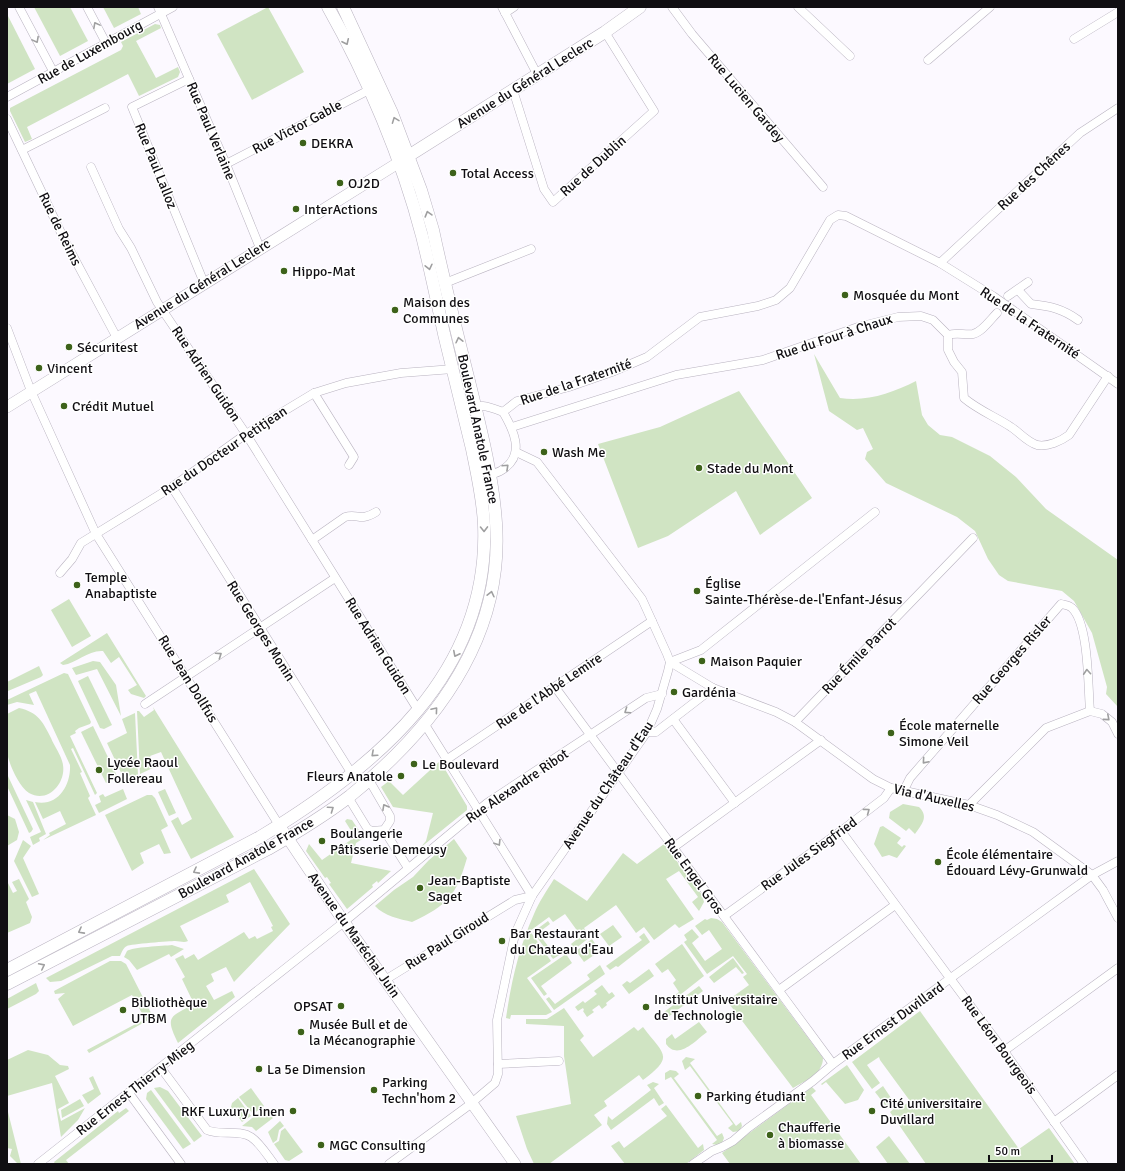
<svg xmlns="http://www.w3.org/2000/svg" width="1125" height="1171" font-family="Signika,sans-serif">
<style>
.green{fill:#d0e4c3}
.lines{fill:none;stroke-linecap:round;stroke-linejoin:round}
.street-casing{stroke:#b9b3c0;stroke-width:9}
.secondary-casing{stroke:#b9b3c0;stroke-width:12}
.primary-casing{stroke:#b9b3c0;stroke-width:13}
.street{stroke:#fff;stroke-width:8}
.secondary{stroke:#fff;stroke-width:11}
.primary{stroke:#fff;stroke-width:12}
.oneway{stroke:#9f9fa0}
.poi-dot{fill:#3d621a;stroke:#fff;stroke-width:1.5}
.labels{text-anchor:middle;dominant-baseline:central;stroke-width:3;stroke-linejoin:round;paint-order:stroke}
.street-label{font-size:14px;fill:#100e12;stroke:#fff}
.poi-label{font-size:14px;fill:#100e12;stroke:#fff;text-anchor:start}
</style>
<rect width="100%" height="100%" fill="#fcf9ff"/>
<!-- green -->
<g class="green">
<path d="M34 7H70L88 41 60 56Z"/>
<path d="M103 7H138L141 14 114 28Z"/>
<path d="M268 7 304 72 252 100 217 34Z"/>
<path d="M7 14 35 69 7 84Z"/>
<path d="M155 24 160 25 161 28 136 41 156 78 178 67 180 72 178 77 139 96 128 74 27 127 32 139 25 142 10 111V108L121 50 123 46 121 42Z"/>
<path d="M814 354 840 398C867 402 892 393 916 381L922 415 928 425 940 435 952 437 990 456 1016 477 1046 509 1118 560V707L1106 694 1107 687 1092 633 1074 601 1062 591 1008 581 999 575 988 559 975 531 957 517 886 483 865 459 867 452 873 449 863 428 857 430 829 411Z"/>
<path d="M739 391 812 498 760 535 736 491 668 536 638 548 598 444 660 427Z"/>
<path d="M69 599 91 636 72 647 51 610Z"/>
<path d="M107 633 146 696 144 698 131 694 128 690 137 685 119 657 111 663 103 651C88 650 77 663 63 665L60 663Z"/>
<path d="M93 661 100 662 116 685 121 716 97 669 76 675 72 668Z"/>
<path d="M39 666 43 675 41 677 8 691 7 682Z"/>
<path d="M64 673 68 674 91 722 90 724 79 728 75 731 76 733 70 736 97 793 95 795 73 748 71 749 82 772 80 773 90 796 88 798 96 815 43 840 50 835 49 833 66 824 60 811 43 819 35 802C58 807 71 785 70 765L36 691 29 694 34 705 17 702 7 705V700Z"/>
<path d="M88 676 112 725 104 729 100 728 78 681Z"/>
<path d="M153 707 234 837 191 859 171 821 178 817 182 825 192 819 161 752 150 756 155 767 140 774 137 711H139L144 717 154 710Z"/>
<path d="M19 708C38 712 43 722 51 738 54 746 62 756 63 765 66 783 48 804 29 793 19 786 11 768 8 757 4 746 7 725 7 714Z"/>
<path d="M135 713 138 775 125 781 107 743 127 733 122 719Z"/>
<path d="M93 726 118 778 106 783 81 732Z"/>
<path d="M440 761 467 806V810L420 848 426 841 433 813 393 807 381 787 389 781 403 795Z"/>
<path d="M7 774 33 829 31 832 29 833 7 786Z"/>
<path d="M123 789 127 799 99 813 95 805 101 802 99 796 103 794 105 797Z"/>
<path d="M165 789 176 813 169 816 158 792Z"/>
<path d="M147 795H152L155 798 168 826 161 830 171 853 164 854 159 844 140 853 144 863 132 871 105 815Z"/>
<path d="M26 800 33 802 46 834 39 838 40 841 33 845 30 837 41 832Z"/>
<path d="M903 804 919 807C929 817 922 824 915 834L909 828 906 831 889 818 890 812Z"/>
<path d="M7 815 15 819 19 832 17 840 7 846Z"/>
<path d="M347 819 352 820 364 838 356 843 351 863 391 871 378 883 377 881 372 885 373 887 347 909 329 884 331 883 327 877 325 878 306 851 309 844 322 860 355 837 345 821Z"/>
<path d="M883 826 901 838 897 843 902 847 904 845 906 846 897 858 889 855 882 857 874 844 880 827Z"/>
<path d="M454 839 467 858C456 896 448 905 412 922 400 919 384 916 375 906L394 890 413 877 429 860Z"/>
<path d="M23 840 31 846 23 858 39 894 32 897 14 861Z"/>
<path d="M664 844 702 895 704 902 699 911 692 902 698 897 679 871 666 879 694 919 679 928 675 924 654 940 644 927 636 933 616 905 584 928 590 937 575 949 571 944 581 936 565 914 553 922 549 917 530 931 551 961 527 978 552 1012 546 1015H511L510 1019 506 1018C511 983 519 947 534 914 539 902 547 890 554 879L587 901 623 853 637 864Z"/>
<path d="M254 869 290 924 234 982 226 967 211 974 214 981 206 986 214 1000 232 991 235 997 178 1043C164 1015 171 1017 194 1004L182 979 185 977 175 959 183 955 185 959 194 954 198 960 244 932 249 939 255 936 257 939 273 931 271 927 273 926 250 882 226 895 229 902 180 926 188 941C184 943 180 941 175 941 171 941 130 944 127 946 123 948 122 952 120 956H112L61 981 50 982 46 978Z"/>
<path d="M19 879 29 899 26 902 32 917 30 923 7 933V881L13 893 17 891 12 882Z"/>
<path d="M711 918 717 919 722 922 823 1058C823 1074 805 1081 793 1088L727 1001 749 985 743 977 747 974 733 956 707 974 684 942 687 940 684 935 692 929 699 937 692 943 705 961 722 949 709 930 702 935 695 926 705 919 707 920Z"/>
<path d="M548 921 550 924 538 933 555 955 563 950 564 952 553 959 533 932Z"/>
<path d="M613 925 622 937 609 946 600 934Z"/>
<path d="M644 933 650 942 618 967 616 966 610 970 606 966 642 940 639 937Z"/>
<path d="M592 939 600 951 584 962 576 951Z"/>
<path d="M682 944 704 976 666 1006 664 1003 679 992 673 983 676 980 668 969 662 973 655 964Z"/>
<path d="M172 945 184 949 171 957 169 954 137 970 129 960 124 957 127 951C132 947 163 946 172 945Z"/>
<path d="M566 954 572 963 541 986 547 994 544 996 531 978Z"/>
<path d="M733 958 744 973 742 974 736 967 714 983 709 977Z"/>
<path d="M110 961H121L126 964 152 1015V1018L89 1053 87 1050 145 1019 132 995 73 1026 58 999 65 993 55 994 54 991Z"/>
<path d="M600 965 605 974 554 1010 546 999 549 997 555 1004 590 979 587 975Z"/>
<path d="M649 969 654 976 629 994 622 985 627 981 630 983Z"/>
<path d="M36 983 39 991 36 994 7 1009V999Z"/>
<path d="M602 985 609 994 612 992 615 996 606 1003 607 1005 602 1009 599 1005 592 1010 594 1012 587 1017 583 1011 584 1010 583 1008 578 1011 575 1007 583 1001 585 1003 597 994 594 991Z"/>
<path d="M699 986 703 991 668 1017 664 1012Z"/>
<path d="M564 1008 584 1036 580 1040 593 1057 634 1027 638 1031 643 1027C664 1055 675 1056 643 1080L639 1075 604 1101 607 1106 594 1115 602 1125 549 1164H534L527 1149 516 1116 571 1104 564 1056V1026L526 1024V1019H547Z"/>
<path d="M920 1011 1019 1149 1049 1128 1075 1164H926L890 1112 896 1107 898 1110 910 1101 880 1060 879 1057 867 1065 880 1083 872 1089 852 1062Z"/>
<path d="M699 1022 707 1032C696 1040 678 1061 666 1044V1039L672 1034 675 1039Z"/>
<path d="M28 1050 48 1055 60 1065 68 1066 69 1069 55 1076 69 1103 58 1109 61 1121 85 1108 78 1120 61 1137 52 1083 7 1096V1060Z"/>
<path d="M686 1057 695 1059 690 1063 736 1126 741 1122 742 1126 739 1131 733 1132 728 1128 733 1124 690 1066 685 1070 682 1061Z"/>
<path d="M847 1065 864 1090 858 1100 845 1104 826 1082 822 1085 821 1084Z"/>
<path d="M670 1070 676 1071 679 1074 674 1078 717 1136 722 1133 724 1138 722 1143 717 1145 712 1144 717 1140 671 1077 665 1080V1073Z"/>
<path d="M93 1076 101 1094 88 1104 82 1095 94 1089 89 1078Z"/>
<path d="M653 1082 659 1084 654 1088 664 1103 659 1106 654 1098 611 1130 607 1124 608 1116 612 1120 651 1090 647 1085Z"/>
<path d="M883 1086 895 1104 888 1109 875 1092Z"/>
<path d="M160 1087 168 1091 202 1136 194 1142 154 1088Z"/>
<path d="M812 1087 816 1091 811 1095 861 1164H730L722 1153Z"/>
<path d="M251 1088 264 1106 253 1114 239 1097Z"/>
<path d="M151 1090 191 1144 183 1149 146 1099 147 1093Z"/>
<path d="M238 1098 251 1116 242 1122 231 1107 232 1103Z"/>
<path d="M80 1099 84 1106 62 1118 61 1110Z"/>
<path d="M666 1105 698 1148 703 1144 704 1150 686 1164H625L611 1146 619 1141 624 1148 667 1116 661 1109Z"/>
<path d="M7 1108 21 1164H18L10 1156 12 1149 7 1148Z"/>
<path d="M126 1108 129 1111 66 1160 69 1164H55L54 1162 118 1111 119 1113Z"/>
<path d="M265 1108 273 1118 256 1131 252 1127 242 1126Z"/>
<path d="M280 1121 284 1126 279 1130 277 1140 273 1143 268 1132Z"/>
<path d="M285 1128 303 1152 289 1161 285 1160 274 1144 279 1141 281 1131Z"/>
<path d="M889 1136 910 1164H888L876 1147Z"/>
</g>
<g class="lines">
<!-- street casing -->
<g class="street-casing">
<g id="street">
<path d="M19 7 54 73"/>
<path d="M87 7 106 43"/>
<path d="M158 7 226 164 260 248"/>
<path d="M502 7 537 74"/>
<path d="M672 7 692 34 823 187"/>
<path d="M798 7 850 56"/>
<path d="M505 13 514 7"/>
<path d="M1074 39 1118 12"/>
<path d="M928 60 990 7"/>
<path d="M189 79 132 107 204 283"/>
<path d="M513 90 544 189 553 202 654 111 605 32"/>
<path d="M7 97 173 7"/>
<path d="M7 119 64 239 117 338"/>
<path d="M22 150 105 108"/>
<path d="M226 164 369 90"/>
<path d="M91 167 119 229 131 248 157 302 246 434 418 710"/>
<path d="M940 263 1080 133 1118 108"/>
<path d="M445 283 531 249"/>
<path d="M1018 290 1031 304C1050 306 1063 309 1078 320"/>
<path d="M1008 296 1028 282"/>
<path d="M7 328 31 391 96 534 279 825"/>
<path d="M948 335C956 332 964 335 973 334 982 332 990 320 997 313"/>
<path d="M314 393 354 457 349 465"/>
<path d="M463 410C480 403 487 406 503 412 513 429 525 453 505 468 498 473 493 475 485 472L477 458"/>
<path d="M503 412 517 401 569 387 612 372 647 357 700 317 758 306 776 300 790 288 830 220 838 215 846 216 940 263 993 296 1118 384"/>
<path d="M512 427 676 375 763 360 858 327 898 317 921 316 933 320 948 335V350L954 362 962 372 964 398C978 410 996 417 1011 427 1019 432 1027 442 1037 445 1048 447 1061 441 1069 435L1108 376"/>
<path d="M172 487 352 774"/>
<path d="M312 540 345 517C358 513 360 522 376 512"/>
<path d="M60 573 72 559 81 543 172 487 246 434 314 393 346 383 401 373 453 369"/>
<path d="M670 662 713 688 776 712 795 722 873 779 891 788 969 805 997 815 1033 832 1092 875 1103 890 1118 918"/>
<path d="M670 662 701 650 875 512"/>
<path d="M555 687 833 1064"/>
<path d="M145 704 335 578"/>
<path d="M673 719 735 803"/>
<path d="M795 722 973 538"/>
<path d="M424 723 532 896"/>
<path d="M647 732H656L713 688"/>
<path d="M446 760 652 621"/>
<path d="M904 790 910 778 1061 604C1065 605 1069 605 1072 608 1089 624 1088 688 1090 711"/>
<path d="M348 797 367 828 371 831 384 830 390 821V816L369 780"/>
<path d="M969 805 1046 728 1090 711 1102 714 1112 722 1118 734"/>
<path d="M384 830 408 868"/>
<path d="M841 831 1004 1051 1084 1164"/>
<path d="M674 847 821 740"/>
<path d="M724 916 841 831 884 798 891 788"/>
<path d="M385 980 515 900 532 896"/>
<path d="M779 990 895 905"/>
<path d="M1004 1051 1118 968"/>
<path d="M498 1064 559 1061"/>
<path d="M161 1068 207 1130C220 1136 239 1129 251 1137 260 1143 267 1155 274 1164"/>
<path d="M129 1093 181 1164"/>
<path d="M1054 1122 1118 1075"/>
<path d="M38 1164 344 922 487 803 646 698 662 694"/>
<path d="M389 1164 468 1106 495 1083 498 1074 497 1020 515 934 532 896 647 732 657 709 668 671 670 662 667 654 642 599 537 462 516 452"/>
<path d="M693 1164 712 1151 722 1147 733 1141 748 1128 813 1081 833 1064 1092 875 1118 861"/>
</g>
</g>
<!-- secondary casing -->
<g class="secondary-casing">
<g id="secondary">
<path d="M7 407 398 163"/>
<path d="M279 825 344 922 515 1164"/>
</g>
</g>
<!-- primary casing -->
<g class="primary-casing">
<g id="primary">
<path d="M402 160 605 32 640 7"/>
<path d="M7 970 260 837C376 767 490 673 484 525 483 499 477 474 472 449 463 411 453 372 444 334 437 301 430 268 422 236 402 159 367 76 328 7"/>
<path d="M7 984 268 849C296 833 324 816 350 796 434 728 504 637 496 523 493 477 481 430 470 385 457 333 444 282 433 230L421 190 392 113 343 7"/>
</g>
</g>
<!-- street -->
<use href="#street" class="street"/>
<!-- secondary -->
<use href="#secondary" class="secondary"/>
<!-- primary -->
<use href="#primary" class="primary"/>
</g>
<!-- one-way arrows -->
<defs><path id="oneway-chevron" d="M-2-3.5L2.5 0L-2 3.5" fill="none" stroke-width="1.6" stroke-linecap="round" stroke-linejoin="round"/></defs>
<g class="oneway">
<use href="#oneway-chevron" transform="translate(96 25) rotate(-118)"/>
<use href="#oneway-chevron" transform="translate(36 40) rotate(62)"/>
<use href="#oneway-chevron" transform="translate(346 42) rotate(65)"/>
<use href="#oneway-chevron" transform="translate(395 120) rotate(-111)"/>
<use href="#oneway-chevron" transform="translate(428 214) rotate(-106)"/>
<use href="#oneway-chevron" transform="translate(429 267) rotate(77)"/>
<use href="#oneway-chevron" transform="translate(459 340) rotate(-103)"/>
<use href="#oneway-chevron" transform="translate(506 467) rotate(-43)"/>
<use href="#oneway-chevron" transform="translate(484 529) rotate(89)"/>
<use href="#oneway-chevron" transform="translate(491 594) rotate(-77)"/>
<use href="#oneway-chevron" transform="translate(456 654) rotate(117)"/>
<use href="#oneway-chevron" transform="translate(219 655) rotate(-34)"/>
<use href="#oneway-chevron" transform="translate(1087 672) rotate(-94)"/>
<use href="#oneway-chevron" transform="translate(435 710) rotate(-50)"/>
<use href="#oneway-chevron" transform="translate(627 711) rotate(146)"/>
<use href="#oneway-chevron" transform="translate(1107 718) rotate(41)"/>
<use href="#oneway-chevron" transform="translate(374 754) rotate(138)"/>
<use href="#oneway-chevron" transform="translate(925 761) rotate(131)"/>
<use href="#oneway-chevron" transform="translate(385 807) rotate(-119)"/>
<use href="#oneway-chevron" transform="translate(331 809) rotate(-35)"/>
<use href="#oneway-chevron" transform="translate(867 811) rotate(-37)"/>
<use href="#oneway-chevron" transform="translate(498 843) rotate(58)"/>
<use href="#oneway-chevron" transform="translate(196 871) rotate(152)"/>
<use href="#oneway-chevron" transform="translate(81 931) rotate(152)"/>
<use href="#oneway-chevron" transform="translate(42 966) rotate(-27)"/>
</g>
<!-- markers -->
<g class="poi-dot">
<circle cx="303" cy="143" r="4"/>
<circle cx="453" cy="173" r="4"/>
<circle cx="340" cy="183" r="4"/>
<circle cx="296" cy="209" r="4"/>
<circle cx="284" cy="271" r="4"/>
<circle cx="845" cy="295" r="4"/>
<circle cx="395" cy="310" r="4"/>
<circle cx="69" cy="347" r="4"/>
<circle cx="39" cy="368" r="4"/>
<circle cx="64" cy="406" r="4"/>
<circle cx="544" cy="452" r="4"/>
<circle cx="699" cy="468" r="4"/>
<circle cx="77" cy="585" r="4"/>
<circle cx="697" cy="591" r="4"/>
<circle cx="702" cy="661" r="4"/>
<circle cx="674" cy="692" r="4"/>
<circle cx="891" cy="733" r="4"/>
<circle cx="414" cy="764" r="4"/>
<circle cx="99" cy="770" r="4"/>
<circle cx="401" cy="776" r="4"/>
<circle cx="322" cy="841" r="4"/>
<circle cx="938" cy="862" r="4"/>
<circle cx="420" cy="888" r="4"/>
<circle cx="502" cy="941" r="4"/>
<circle cx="341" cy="1006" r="4"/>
<circle cx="646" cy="1007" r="4"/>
<circle cx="123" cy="1010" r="4"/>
<circle cx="301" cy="1032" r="4"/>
<circle cx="259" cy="1069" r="4"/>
<circle cx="374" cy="1090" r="4"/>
<circle cx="698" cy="1096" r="4"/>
<circle cx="293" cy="1111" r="4"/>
<circle cx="872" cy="1111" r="4"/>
<circle cx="770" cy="1135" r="4"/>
<circle cx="321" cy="1145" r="4"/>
</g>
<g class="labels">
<!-- street labels -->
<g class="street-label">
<text transform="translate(90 52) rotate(-29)">Rue de Luxembourg</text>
<text transform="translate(525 83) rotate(-32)">Avenue du Général Leclerc</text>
<text transform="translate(746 98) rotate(50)">Rue Lucien Gardey</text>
<text transform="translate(297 127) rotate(-28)">Rue Victor Gable</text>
<text transform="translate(211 131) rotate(67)">Rue Paul Verlaine</text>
<text transform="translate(156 166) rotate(68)">Rue Paul Lalloz</text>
<text transform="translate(593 166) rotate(-42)">Rue de Dublin</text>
<text transform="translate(1034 176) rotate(-43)">Rue des Chênes</text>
<text transform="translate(60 229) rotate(64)">Rue de Reims</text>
<text transform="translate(202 284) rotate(-32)">Avenue du Général Leclerc</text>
<text transform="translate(1030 323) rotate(34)">Rue de la Fraternité</text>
<text transform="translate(834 337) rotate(-18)">Rue du Four à Chaux</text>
<text transform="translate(206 374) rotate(56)">Rue Adrien Guidon</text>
<text transform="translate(576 382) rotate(-19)">Rue de la Fraternité</text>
<text transform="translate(478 429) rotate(78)">Boulevard Anatole France</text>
<text transform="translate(224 451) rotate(-34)">Rue du Docteur Petitjean</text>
<text transform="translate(261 631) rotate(58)">Rue Georges Monin</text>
<text transform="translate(378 646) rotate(58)">Rue Adrien Guidon</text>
<text transform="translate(859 656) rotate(-46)">Rue Émile Parrot</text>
<text transform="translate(1012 660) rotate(-49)">Rue Georges Risler</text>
<text transform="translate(188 679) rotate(58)">Rue Jean Dollfus</text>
<text transform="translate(549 691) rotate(-34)">Rue de l'Abbé Lemire</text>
<text transform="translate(608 785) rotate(-56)">Avenue du Château d'Eau</text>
<text transform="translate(517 786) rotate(-34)">Rue Alexandre Ribot</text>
<text transform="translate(934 798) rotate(13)">Via d'Auxelles</text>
<text transform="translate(809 854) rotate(-36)">Rue Jules Siegfried</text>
<text transform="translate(246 858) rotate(-29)">Boulevard Anatole France</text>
<text transform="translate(694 876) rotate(54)">Rue Engel Gros</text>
<text transform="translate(354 935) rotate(55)">Avenue du Maréchal Juin</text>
<text transform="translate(447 941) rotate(-32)">Rue Paul Giroud</text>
<text transform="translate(893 1021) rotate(-36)">Rue Ernest Duvillard</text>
<text transform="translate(999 1045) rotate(54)">Rue Léon Bourgeois</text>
<text transform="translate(135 1088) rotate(-38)">Rue Ernest Thierry-Mieg</text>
</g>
<!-- poi labels -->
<g class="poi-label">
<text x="311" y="143">DEKRA</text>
<text x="461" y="173">Total Access</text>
<text x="348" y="183">OJ2D</text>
<text x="304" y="209">InterActions</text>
<text x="292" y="271">Hippo-Mat</text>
<text x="853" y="295">Mosquée du Mont</text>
<text x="403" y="302">Maison des<tspan x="403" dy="16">Communes</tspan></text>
<text x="77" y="347">Sécuritest</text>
<text x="47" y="368">Vincent</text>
<text x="72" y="406">Crédit Mutuel</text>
<text x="552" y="452">Wash Me</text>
<text x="707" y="468">Stade du Mont</text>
<text x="85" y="577">Temple<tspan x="85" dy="16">Anabaptiste</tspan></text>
<text x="705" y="583">Église<tspan x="705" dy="16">Sainte-Thérèse-de-l'Enfant-Jésus</tspan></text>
<text x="710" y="661">Maison Paquier</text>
<text x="682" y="692">Gardénia</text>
<text x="899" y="725">École maternelle<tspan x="899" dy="16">Simone Veil</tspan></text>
<text x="107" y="762">Lycée Raoul<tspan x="107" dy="16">Follereau</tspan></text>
<text x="422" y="764">Le Boulevard</text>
<text x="393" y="776" text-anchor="end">Fleurs Anatole</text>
<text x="330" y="833">Boulangerie<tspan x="330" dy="16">Pâtisserie Demeusy</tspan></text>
<text x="946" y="854">École élémentaire<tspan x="946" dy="16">Édouard Lévy-Grunwald</tspan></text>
<text x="428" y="880">Jean-Baptiste<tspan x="428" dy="16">Saget</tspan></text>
<text x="510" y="933">Bar Restaurant<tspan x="510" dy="16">du Chateau d'Eau</tspan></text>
<text x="654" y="999">Institut Universitaire<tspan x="654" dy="16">de Technologie</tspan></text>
<text x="131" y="1002">Bibliothèque<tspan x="131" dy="16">UTBM</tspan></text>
<text x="333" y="1006" text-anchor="end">OPSAT</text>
<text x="309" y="1024">Musée Bull et de<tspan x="309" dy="16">la Mécanographie</tspan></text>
<text x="267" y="1069">La 5e Dimension</text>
<text x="382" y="1082">Parking<tspan x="382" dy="16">Techn'hom 2</tspan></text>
<text x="706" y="1096">Parking étudiant</text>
<text x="880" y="1103">Cité universitaire<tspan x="880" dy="16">Duvillard</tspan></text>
<text x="285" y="1111" text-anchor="end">RKF Luxury Linen</text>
<text x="778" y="1127">Chaufferie<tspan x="778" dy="16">à biomasse</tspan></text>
<text x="329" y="1145">MGC Consulting</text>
</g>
</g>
<!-- border -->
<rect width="1125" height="1171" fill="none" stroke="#100e12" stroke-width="16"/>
<!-- scale -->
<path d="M989 1155v6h63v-6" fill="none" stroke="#100e12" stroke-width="2"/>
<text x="995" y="1155" font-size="12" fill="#100e12" stroke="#ffffff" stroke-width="3" paint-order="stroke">50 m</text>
</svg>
